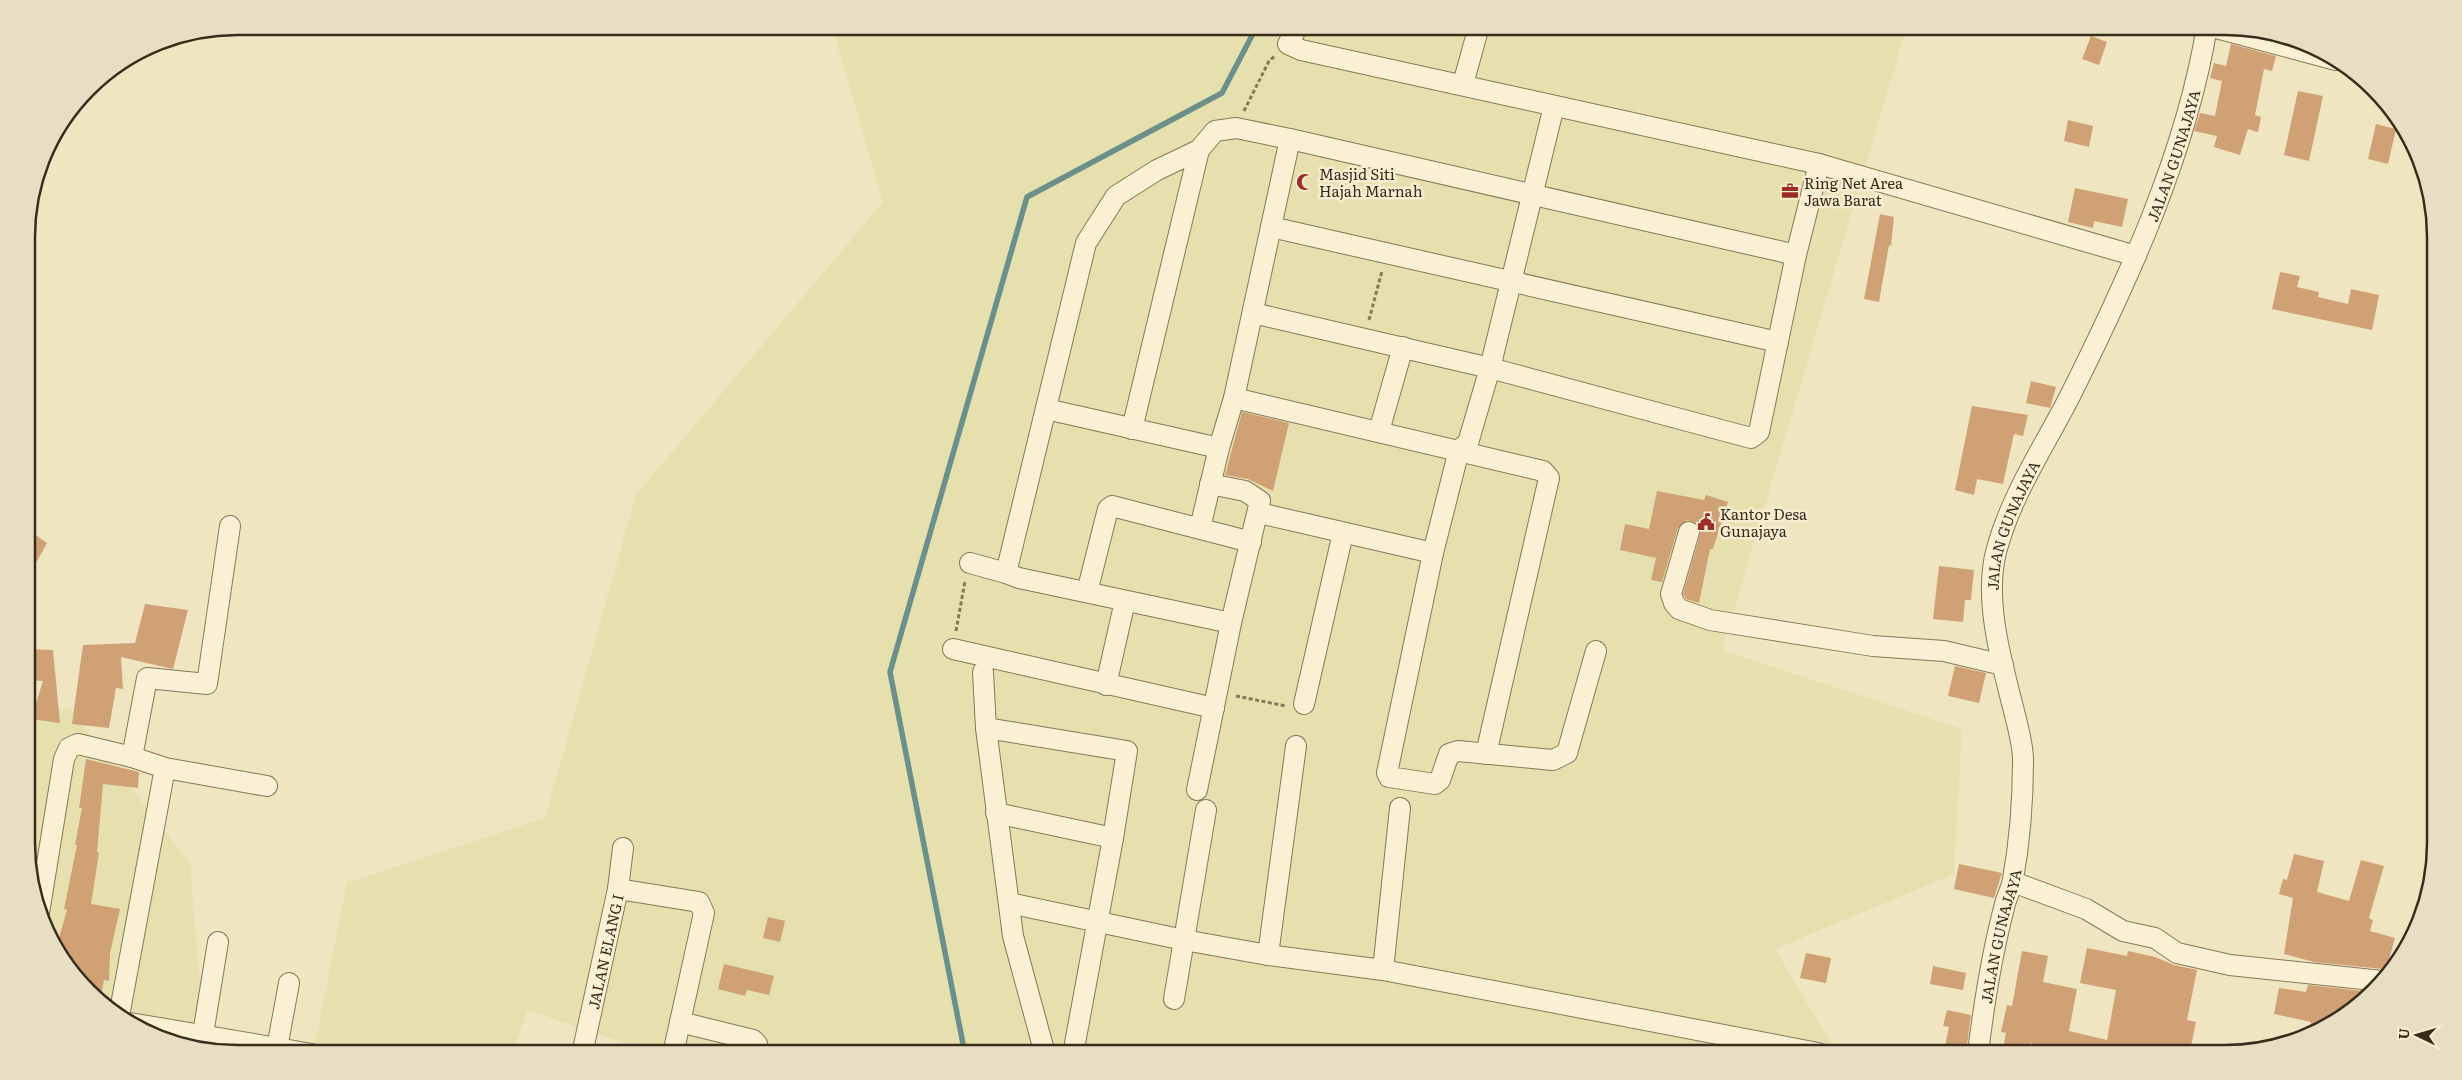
<svg xmlns="http://www.w3.org/2000/svg" width="2462" height="1080" font-family="Literata,serif">
<style>
.farmland{fill:#e5e0ae}
.lines{fill:none;stroke-linecap:round;stroke-linejoin:round}
.stream{stroke:#6a9089;stroke-width:5.5}
.building{fill:#cfa175}
.street-casing{stroke:#8a7658;stroke-width:22}
.path{stroke:#8a7658;stroke-width:3;stroke-dasharray:4 2.5;stroke-linecap:butt}
.street{stroke:#faf1d4;stroke-width:20}
.labels{text-anchor:middle;dominant-baseline:central;stroke-width:5;stroke-linejoin:round;paint-order:stroke}
.street-label{font-size:15px;fill:#392c1d;stroke:#f7eed1}
.poi-label{font-size:15px;fill:#392c1d;stroke:#f7eed1;text-anchor:start}
.rim{fill:none;stroke:#392c1d;stroke-width:2.5}
</style>
<rect width="100%" height="100%" fill="#efe5c1"/>
<!-- farmland -->
<g class="farmland">
<path d="M832 26H1907L1722 650 1962 729 1954 874 1775 949 1837 1053 656 1054 528 1010 512 1054H313L347 883 545 818 636 495 883 202Z"/>
<path d="M69 707 190 864 205 1047 157 1038 109 1010 70 972 42 924 28 871V720Z"/>
</g>
<g class="lines">
<!-- stream -->
<path class="stream" d="M965 1054 890 672 1027 197 1222 93 1257 26"/>
</g>
<!-- building -->
<g class="building">
<path d="M2091 36 2107 42 2099 65 2082 59Z"/>
<path d="M2231 44 2276 56 2272 71 2264 69 2255 115 2261 117 2258 132 2248 129 2240 155 2214 147 2217 136 2194 131 2200 113 2215 116 2222 81 2210 78 2214 63 2226 66Z"/>
<path d="M2298 91 2323 96 2309 161 2284 155Z"/>
<path d="M2068 120 2093 126 2089 147 2064 141Z"/>
<path d="M2376 124 2396 129 2388 164 2368 159Z"/>
<path d="M2075 188 2128 199 2122 227 2094 221 2093 228 2068 222Z"/>
<path d="M1880 214 1894 217 1891 246 1889 245 1879 302 1864 299Z"/>
<path d="M2280 272 2300 276 2297 287 2319 292 2318 297 2348 304 2351 289 2379 295 2372 330 2272 309Z"/>
<path d="M2031 381 2056 387 2050 408 2026 403Z"/>
<path d="M1972 406 2028 415 2023 436 2014 434 2003 484 1977 479 1974 495 1955 490Z"/>
<path d="M1242 412 1289 423 1273 491 1248 479 1225 475Z"/>
<path d="M1657 491 1704 500 1706 495 1728 502 1713 549H1710L1699 603 1686 599 1683 594 1700 535 1697 523 1687 520 1678 528 1662 582 1651 580 1656 558 1620 550 1625 524 1649 529Z"/>
<path d="M27 529 47 543 27 579Z"/>
<path d="M1939 566 1974 570 1971 600H1965L1963 622 1933 619Z"/>
<path d="M145 604 188 610 173 669 121 657 123 689 116 688 109 728 72 724 83 645 135 643Z"/>
<path d="M28 649 53 650 60 723 31 719 43 681 28 680Z"/>
<path d="M1955 666 1986 673 1979 703 1948 696Z"/>
<path d="M86 759 139 772 138 788 103 784 97 852 99 853 91 904 120 909 110 953 109 981 104 980 100 1001 70 972 56 948 67 910 64 909 77 845H75L82 808H79Z"/>
<path d="M2294 854 2324 861 2317 892 2349 901 2361 860 2384 866 2369 918 2373 920 2370 931 2395 938 2389 959 2398 961 2390 973 2383 969 2314 962 2284 954 2293 898 2279 894 2283 879 2287 880Z"/>
<path d="M1959 864 2002 873 1994 898 1954 889Z"/>
<path d="M768 917 785 921 780 942 763 938Z"/>
<path d="M2087 948 2127 956 2128 951 2155 957 2174 965 2197 970 2187 1020 2196 1022 2191 1046H2187L2186 1053H2062L2063 1050 2030 1043 2027 1053H2002L2006 1033 2001 1032 2007 1005 2012 1006 2022 951 2048 956 2043 982 2077 989 2069 1031 2107 1040 2116 990 2080 983Z"/>
<path d="M1806 953 1831 958 1826 983 1800 978Z"/>
<path d="M724 964 774 976 769 995 747 990 745 996 718 989Z"/>
<path d="M1933 966 1966 973 1963 990 1930 984Z"/>
<path d="M2308 985 2372 992 2353 1010 2309 1034 2311 1022 2274 1014 2279 988 2306 992Z"/>
<path d="M1947 1010 1971 1015 1966 1053 1944 1051 1949 1027 1943 1026Z"/>
</g>
<g class="lines">
<!-- street casing -->
<g class="street-casing">
<g id="street">
<path d="M1298 26 1288 44 1301 50 1819 164 2136 256"/>
<path d="M2209 26 2336 60"/>
<path d="M1463 84 1479 26"/>
<path d="M1554 106 1490 368 1468 443 1459 450 1433 553 1387 773 1389 777 1435 784 1440 780 1449 754 1458 751 1553 760 1567 753 1596 651"/>
<path d="M1199 150 1157 170 1116 196 1086 243 1006 573 1019 578 1231 623"/>
<path d="M1271 227 1778 342"/>
<path d="M1796 255 1819 164"/>
<path d="M1234 398 1543 471 1549 478 1486 754"/>
<path d="M1046 409 1219 448"/>
<path d="M1132 429 1199 150 1215 131 1236 128 1290 139 1796 255 1759 432 1751 438 1490 368 1253 313"/>
<path d="M1379 431 1403 347"/>
<path d="M1259 513 1433 553"/>
<path d="M1200 528 1219 448 1234 398 1290 139"/>
<path d="M1689 532 1671 594 1674 603 1679 609 1710 620 1873 646 1944 651 2003 665"/>
<path d="M970 563 1006 573"/>
<path d="M1087 592 1108 509 1112 506 1251 542"/>
<path d="M953 649 1214 708"/>
<path d="M983 672 986 728 1013 936 1045 1054"/>
<path d="M1106 685 1125 601"/>
<path d="M1304 704 1343 533"/>
<path d="M986 728 1127 751 1113 838 1073 1054"/>
<path d="M132 757 147 678 207 684 230 526"/>
<path d="M1197 790 1231 623 1260 501 1245 491 1210 484"/>
<path d="M996 813 1113 838"/>
<path d="M2013 882 2086 909 2123 931 2155 938 2177 953 2230 965 2382 981"/>
<path d="M618 889 699 902 704 913 673 1054"/>
<path d="M1009 903 1184 940 1268 955 1383 970 1818 1053"/>
<path d="M39 913 64 759 69 748 78 744 132 757 165 768 267 786"/>
<path d="M1268 955 1296 746"/>
<path d="M1383 970 1400 808"/>
<path d="M1174 999 1206 810"/>
<path d="M119 1016 165 768"/>
<path d="M680 1022 753 1040 757 1044 759 1054"/>
<path d="M130 1023 312 1054"/>
<path d="M203 1034 218 942"/>
<path d="M277 1048 289 983"/>
<path id="s1" d="M1978 1053C1984 1003 1992 953 2005 904 2007 896 2012 887 2013 879 2020 840 2023 799 2023 760 2023 743 2017 724 2013 707 2001 660 1984 600 1996 552 2011 495 2044 447 2070 396 2127 282 2187 152 2207 26"/>
<path id="s2" d="M582 1054 618 889 623 848"/>
</g>
</g>
<!-- path -->
<g class="path">
<path d="M1244 111 1269 61 1275 56"/>
<path d="M1369 320 1382 271"/>
<path d="M956 631 965 581"/>
<path d="M1236 696 1286 706"/>
</g>
<!-- street -->
<use href="#street" class="street"/>
</g>
<!-- icons -->
<defs>
<g id="mosque-bare" transform="scale(1.35)"><path d="M3.5-4.9A6 6 0 1 0 3.5 4.9A5 5 0 1 1 3.5-4.9Z" fill="#9b2d26" stroke="#f7eed1" stroke-width="2.5" paint-order="stroke"/></g>
<g id="office-bare" transform="scale(1.35)"><path d="M-6-3h4V-5.5h4V-3h4V5H-6ZM-1-4.5V-3h2v-1.5ZM-6 0V1H6V0Z" fill="#9b2d26" stroke="#f7eed1" stroke-width="2.5" paint-order="stroke"/></g>
<g id="civic-bare" transform="scale(1.35)"><path d="M-.6-6.5H3V-4.5H.6V-3L4-1V1h2V6H-6V1h2V-1L-.6-3ZM-1.2 2.5V6h2.4V2.5Z" fill="#9b2d26" stroke="#f7eed1" stroke-width="2.5" paint-order="stroke"/></g>
</defs>
<g fill-rule="evenodd">
<use href="#mosque-bare" x="1305" y="182"/>
<use href="#office-bare" x="1790" y="191"/>
<use href="#civic-bare" x="1706" y="522"/>
</g>
<g class="labels">
<!-- street labels -->
<g class="street-label">
<text stroke="none"><textPath href="#s1" startOffset="944">JALAN GUNAJAYA</textPath></text>
<text stroke="none"><textPath href="#s1" startOffset="539">JALAN GUNAJAYA</textPath></text>
<text stroke="none"><textPath href="#s1" startOffset="119">JALAN GUNAJAYA</textPath></text>
<text stroke="none"><textPath href="#s2" startOffset="105">JALAN ELANG I</textPath></text>
</g>
<!-- poi labels -->
<g class="poi-label">
<text x="1319" y="173">Masjid Siti<tspan x="1319" dy="17">Hajah Marnah</tspan></text>
<text x="1804" y="182">Ring Net Area<tspan x="1804" dy="17">Jawa Barat</tspan></text>
<text x="1720" y="513">Kantor Desa<tspan x="1720" dy="17">Gunajaya</tspan></text>
</g>
</g>
<!-- crop -->
<path d="M0 0H2462V1080H0ZM237 35H2225A202 202 0 0 1 2427 237V843A202 202 0 0 1 2225 1045H237A202 202 0 0 1 35 843V237A202 202 0 0 1 237 35Z" fill="#e8dec3" fill-rule="evenodd"/>
<path class="rim" d="M237 35H2225A202 202 0 0 1 2427 237V843A202 202 0 0 1 2225 1045H237A202 202 0 0 1 35 843V237A202 202 0 0 1 237 35Z"/>
<!-- north arrow -->
<g transform="translate(2417 1035) rotate(275)" stroke="#f7eed1" stroke-width="4" paint-order="stroke">
<path d="M0-4L9 19L0 12L-9 19Z" fill="#392c1d"/>
<text y="-8" font-size="14" font-weight="bold" text-anchor="middle" fill="#392c1d">U</text>
</g>
</svg>
